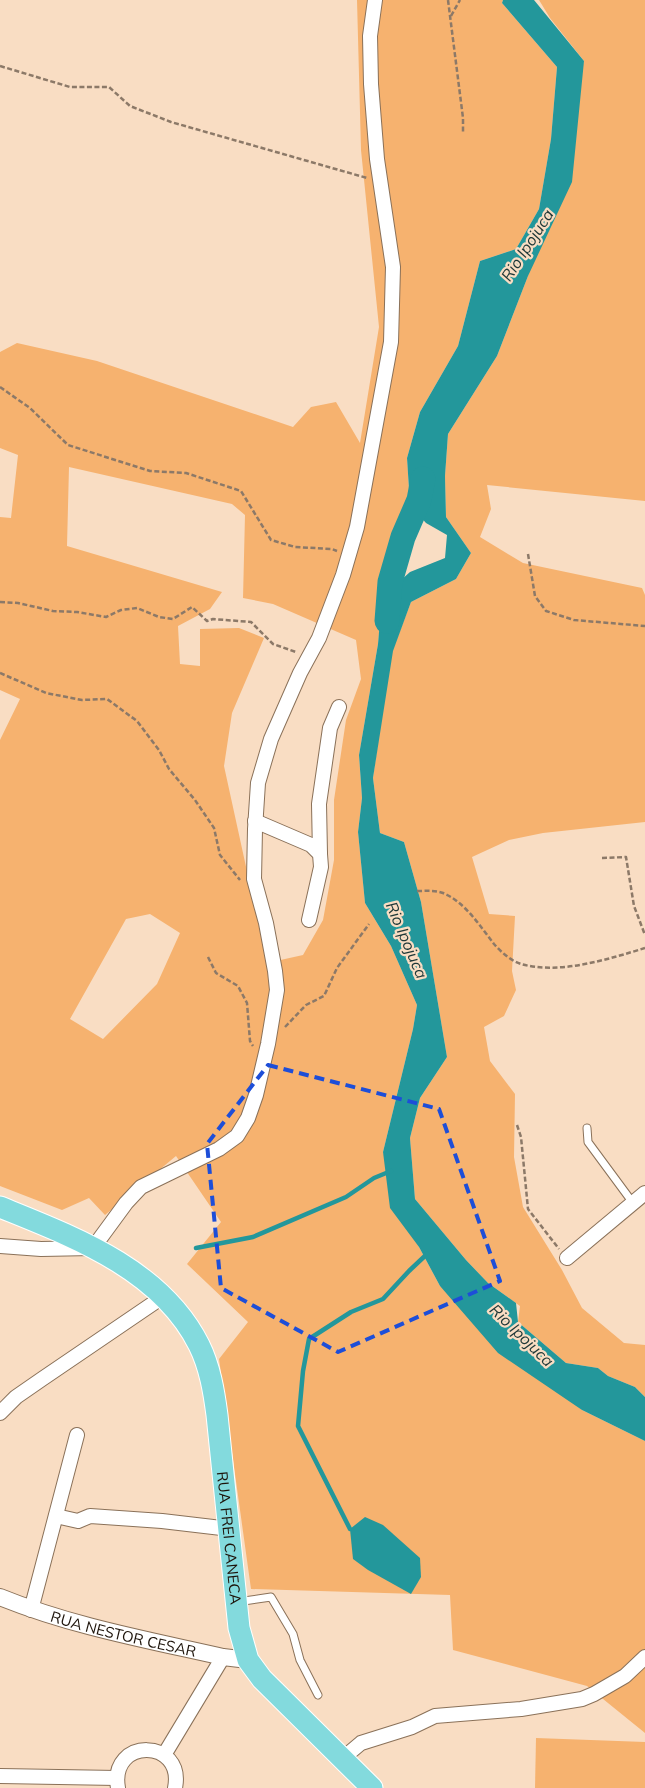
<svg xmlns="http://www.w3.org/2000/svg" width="645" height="1788" font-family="Mulish,sans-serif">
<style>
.green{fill:#f6b26f;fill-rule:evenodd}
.water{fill:#23979b}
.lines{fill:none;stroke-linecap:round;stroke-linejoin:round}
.stream{stroke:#23979b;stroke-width:4.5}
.river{stroke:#23979b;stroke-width:25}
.service-casing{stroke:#8a7159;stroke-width:9}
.minor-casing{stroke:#8a7159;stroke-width:16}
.tertiary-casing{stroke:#8a7159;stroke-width:18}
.primary-casing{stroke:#fff;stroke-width:23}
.path{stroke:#8c7968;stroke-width:2.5;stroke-dasharray:5 2.5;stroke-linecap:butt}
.service{stroke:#fff;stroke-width:7}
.minor{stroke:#fff;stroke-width:14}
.tertiary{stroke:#fff;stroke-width:16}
.primary{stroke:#83dadd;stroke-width:21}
.marked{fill:none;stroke:#1d4ed8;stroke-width:4;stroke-dasharray:10 6;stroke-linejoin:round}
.labels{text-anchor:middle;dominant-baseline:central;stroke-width:4.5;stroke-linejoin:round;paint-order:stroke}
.street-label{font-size:15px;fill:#1d130a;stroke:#f9ddc3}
.water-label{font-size:16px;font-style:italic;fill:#1e3737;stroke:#f9ddc3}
</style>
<rect width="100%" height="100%" fill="#f9ddc3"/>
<!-- green -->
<g class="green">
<path d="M357 0H503L502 3 557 67 551 139 539 209 516 249 480 261 458 346 420 412 407 458 410 505 384 580 378 644 359 755 362 798 358 832 365 903 391 946 417 1005 413 1029 383 1152 419 1247 440 1286 582 1410 645 1441V1733L587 1686 453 1650 450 1595 251 1589 219 1359 248 1322 187 1264 221 1222 176 1156 105 1215 89 1198 62 1210 0 1186V740L20 699 0 690V517L11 518 18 455 0 448V352L17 343 97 361 293 427 311 407 336 402 360 443 379 327 361 150ZM69 467 232 504 245 515 243 598 273 604 356 640 361 679 346 720 334 800V860L323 920 303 955 267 963 224 766 232 713 264 638 239 628 200 629V666L180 664 178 626 210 609 222 592 67 546ZM150 914 180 933 157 984 103 1039 70 1019 126 919Z"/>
<path d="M539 0H645V501L487 485 491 509 480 537 523 563 642 588 645 595V822L543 833 509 840 472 857 489 914 515 916 512 971 516 990 504 1016 484 1027 490 1061 515 1094 514 1157 523 1207 562 1270 582 1308 624 1343 645 1345V1397L635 1387 608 1376 598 1368 566 1363 518 1322 520 1306 488 1283 466 1260 415 1199 410 1138 420 1098 447 1057 421 902 404 842 380 833 373 778 390 657 411 602 456 579 471 553 446 517 445 476 448 434 497 356 528 276 584 61 550 18Z"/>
<path d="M536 1738 645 1742V1788H535Z"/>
</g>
<!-- water -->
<g class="water">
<path d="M503 0H534L584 61 572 182 528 276 497 356 448 434 445 476 446 517 471 553 456 579 411 602 393 651 373 778 380 833 404 842 421 902 447 1057 420 1098 410 1138 415 1199 466 1260 488 1283 516 1303 518 1322 566 1363 598 1368 608 1376 635 1387 645 1397V1441L582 1410 498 1353 440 1286 419 1247 390 1208 383 1152 413 1029 417 1005 391 946 365 903 358 832 362 798 359 755 378 644 382 597 410 572 445 558 447 535 426 523 410 505 407 458 420 412 458 346 480 261 516 249 539 209 551 139 557 67 502 3Z"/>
<path d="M365 1517 383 1525 420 1558 421 1577 411 1594 368 1570 353 1559 350 1529Z"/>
</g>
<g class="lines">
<!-- stream -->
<g class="stream">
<path d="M196 1248 253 1237 346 1197 374 1178 391 1171"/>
<path d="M350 1529 298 1426 303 1371 309 1339 351 1312 383 1299 409 1271 427 1254"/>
</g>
<!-- river -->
<path class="river" d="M387 621 390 582 403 537 419 500 423 479"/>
<!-- service casing -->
<g class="service-casing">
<g id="service">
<path d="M587 1128 588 1142 633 1203"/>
<path d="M237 1602 271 1597 293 1634 300 1660 318 1695"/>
</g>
</g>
<!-- minor casing -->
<g class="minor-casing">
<g id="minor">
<path d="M255 821 311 845 320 854 321 867 309 920"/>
<path d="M320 854 319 804 330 728 339 707"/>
<path d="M0 1246 41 1249 93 1248 126 1203 141 1187 219 1149 237 1136 248 1118 256 1095 268 1044 277 990 275 971 266 923 254 879 255 829 258 783 271 739 300 673 319 638 343 575 357 527 391 342 393 267 377 159 371 84 370 36 375 0"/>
<path d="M567 1258 645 1193"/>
<path d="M0 1413 16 1397 42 1379 164 1296"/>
<path d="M56 1516 78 1521 90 1516 162 1521 230 1529"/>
<path d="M31 1610 77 1435"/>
<path d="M164 1755 223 1657"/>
<path d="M342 1759 361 1743 412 1727 435 1716 521 1709 582 1699 594 1694 625 1676 645 1657"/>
<path d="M0 1776 117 1778"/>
<path d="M118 1788C109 1737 185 1738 175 1788"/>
</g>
</g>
<!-- tertiary casing -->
<g class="tertiary-casing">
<g id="tertiary">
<path id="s1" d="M0 1597C71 1626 148 1640 223 1657L248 1660"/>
</g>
</g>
<!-- primary casing -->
<g class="primary-casing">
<g id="primary">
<path id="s2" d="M0 1207C74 1237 161 1269 199 1345 210 1367 214 1392 217 1415L239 1628 248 1660 262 1679 372 1788"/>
</g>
</g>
<!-- path -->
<g class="path">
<path d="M448 0 463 118V134"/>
<path d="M451 16 460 0"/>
<path d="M0 66 70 87H109L130 106 171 122 367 178"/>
<path d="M0 387 30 408 68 445 150 471 186 473 241 491 271 540 295 547 332 549 337 551"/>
<path d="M528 554 535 596 546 611 574 620 645 626"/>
<path d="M0 602 18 603 53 611 77 612 106 617 121 610 137 608 159 617 173 619 192 607 207 621 213 619 251 622 273 644 296 652"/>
<path d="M0 673 46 693 82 700 107 699 137 721 159 750 169 769 195 800 214 828 220 855 240 880"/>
<path d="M602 858 626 857 634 906 645 935"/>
<path d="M417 891C426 891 435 890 443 893 465 902 480 926 494 944 501 952 511 961 521 964 559 975 609 959 645 948"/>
<path d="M208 957 216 973 238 986 247 1003 250 1041 253 1046"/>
<path d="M285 1027 306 1005 324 996 337 968 369 924"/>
<path d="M517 1125 521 1137 528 1209 559 1249"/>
</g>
<!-- service -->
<use href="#service" class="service"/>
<!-- minor -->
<use href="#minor" class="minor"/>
<!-- tertiary -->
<use href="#tertiary" class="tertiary"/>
<!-- primary -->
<use href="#primary" class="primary"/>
</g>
<!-- marked area -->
<path class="marked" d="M268 1065 439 1109 500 1281 338 1352 221 1288 207 1144Z"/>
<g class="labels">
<!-- street labels -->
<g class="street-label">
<text stroke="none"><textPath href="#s2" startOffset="444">RUA FREI CANECA</textPath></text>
<text stroke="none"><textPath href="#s1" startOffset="129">RUA NESTOR CESAR</textPath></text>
</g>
<!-- water labels -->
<g class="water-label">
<text transform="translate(527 245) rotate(-57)">Rio Ipojuca</text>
<text transform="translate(407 940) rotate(67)">Rio Ipojuca</text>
<text transform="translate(522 1335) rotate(44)">Rio Ipojuca</text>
</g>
</g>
</svg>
